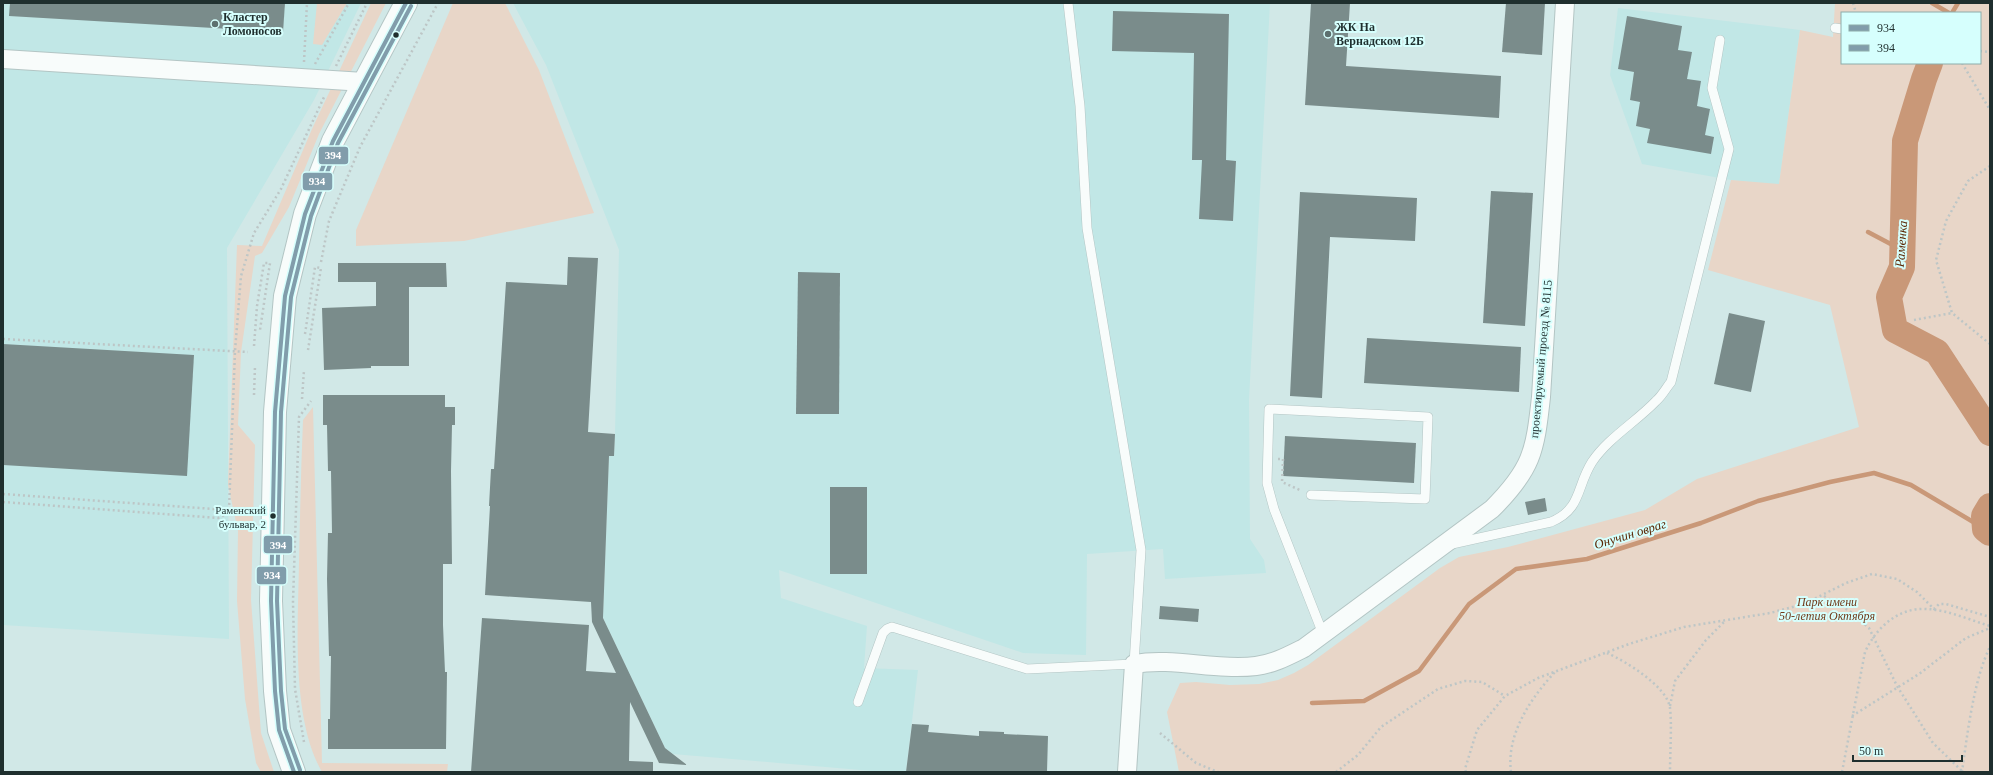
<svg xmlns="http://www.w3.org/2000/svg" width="1993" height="775" font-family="Georgia,serif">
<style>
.built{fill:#c1e7e6}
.green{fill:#e8d6c8;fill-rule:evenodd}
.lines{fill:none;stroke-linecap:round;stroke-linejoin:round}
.stream{stroke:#c99878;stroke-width:4.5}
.river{stroke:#c99878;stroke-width:26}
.building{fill:#7a8c8b}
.lane-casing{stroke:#b3c5c4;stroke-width:10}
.street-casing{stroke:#b3c5c4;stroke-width:20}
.secondary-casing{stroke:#b3c5c4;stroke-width:24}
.path{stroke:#bdc6c6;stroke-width:2.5;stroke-dasharray:2 3;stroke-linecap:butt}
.lane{stroke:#f8fcfb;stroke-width:9}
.street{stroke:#f8fcfb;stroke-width:18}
.secondary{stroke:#f8fcfb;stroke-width:22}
.bus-1-casing{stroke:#d6fffd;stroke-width:7}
.bus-2-casing{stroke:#d6fffd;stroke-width:7}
.bus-1{stroke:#819dab;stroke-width:4}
.bus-2{stroke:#819dab;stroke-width:4}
.poi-dot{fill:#5d706f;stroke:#d6fffd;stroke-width:1.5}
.bus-dot{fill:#1f2f2e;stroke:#d6fffd;stroke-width:1.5}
.labels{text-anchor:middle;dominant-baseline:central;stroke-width:4;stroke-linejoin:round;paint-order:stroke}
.bus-label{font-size:11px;fill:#1f2f2e;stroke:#d6fffd;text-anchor:end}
.poi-label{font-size:12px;font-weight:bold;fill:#1f2f2e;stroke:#d6fffd;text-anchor:start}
.street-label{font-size:12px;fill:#1f2f2e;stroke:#d6fffd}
.park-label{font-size:12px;font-style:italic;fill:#713b1b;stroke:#d6fffd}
.water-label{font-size:13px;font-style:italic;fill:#5b2704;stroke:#d6fffd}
.line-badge{stroke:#d6fffd;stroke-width:1.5}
.badge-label{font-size:11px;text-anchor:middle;font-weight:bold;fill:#fff}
</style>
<rect width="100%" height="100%" fill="#d1e8e7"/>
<!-- built -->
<g class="built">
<path d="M3 3H361L314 100 227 248 229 639 3 625Z"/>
<path d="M513 3H1270L1249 400 1250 539 1264 560 1266 573 1165 579 1163 549 1087 554 1086 655 1023 653 779 570 781 598 867 626 864 668 918 670 906 772H884L673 754 665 748 603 618 609 456H614L615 434 619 250 546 65Z"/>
<path d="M1618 8 1800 30 1779 185 1731 180 1642 164 1610 75Z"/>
</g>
<!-- green -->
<g class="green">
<path d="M317 3H347L322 45 313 44Z"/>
<path d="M371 3H386L319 134 289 207 262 253 255 256 241 352 238 425 255 445 251 600 261 733 274 772H261L256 763 245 699 237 601 238 531 228 485 237 245 262 246 312 129Z"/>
<path d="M453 3H505L539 70 594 213 464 241 356 246V230Z"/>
<path d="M1835 3H1990V772H1179L1167 712 1180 683 1196 682 1230 685 1259 684 1278 680 1294 673 1308 665 1440 568 1459 557 1508 547 1645 510 1697 479 1859 427 1830 305 1708 270 1731 180 1779 184 1800 30 1833 37ZM1842 13H1980V63H1842Z"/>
<path d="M313 407 322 763 448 764 447 772H322C291 718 298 625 299 563 300 515 301 467 303 420Z"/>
</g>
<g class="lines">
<!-- stream -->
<g class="stream">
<path d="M1932 3 1949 13"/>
<path d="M1952 13 1958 3"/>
<path d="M1868 232 1902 250"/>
<path d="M1312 703 1364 701 1419 671 1469 604 1516 569 1587 559 1701 523 1758 501 1830 482 1874 473 1911 485 1985 529"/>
</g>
<!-- river -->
<g class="river">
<path d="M1930 63 1924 79 1905 141 1902 267 1889 297 1895 330 1937 352 1990 433"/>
<path d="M1990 506 1984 516 1985 529 1990 533"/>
</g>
</g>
<!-- building -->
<g class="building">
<path d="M10 3H285L283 32 9 16Z"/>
<path d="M1311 3H1350L1346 66 1501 76 1499 118 1305 105Z"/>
<path d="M1506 3H1545L1542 55 1502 52Z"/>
<path d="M1113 11 1229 14 1226 160 1236 161 1233 221 1199 219 1202 160H1192L1194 53 1112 51Z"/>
<path d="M1627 16 1682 26 1678 50 1692 52 1687 79 1701 81 1697 106 1710 109 1705 135 1714 137 1711 154 1647 143 1650 129 1636 126 1640 102 1630 100 1634 72 1618 69Z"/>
<path d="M1491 191 1533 193 1525 326 1483 323Z"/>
<path d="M1300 192 1417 198 1415 241 1330 237 1322 398 1290 396Z"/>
<path d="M568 257 598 258 588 432 615 434 614 456H609L603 618 665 748 687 765 659 763 630 702 629 761 653 762V772H471L482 618 589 625 586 671 616 673 592 622 591 602 485 595 490 506H489L491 469H494L506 282 567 285Z"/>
<path d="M338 263H446L447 287H409V366H371V368L324 370 322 308 376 306V282H338Z"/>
<path d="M798 272 840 273 839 414H796Z"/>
<path d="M1729 313 1765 321 1751 392 1714 384Z"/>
<path d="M1367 338 1521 347 1519 392 1364 383Z"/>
<path d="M3 344 194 355 187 476 3 465Z"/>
<path d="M323 395H445V407H455V425H452L451 471 452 564H443V625L445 672H447L446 749H328V719H330L331 656H329L327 579 328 533H332L331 471H328L327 425H323Z"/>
<path d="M1285 436 1416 443 1414 483 1283 476Z"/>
<rect x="830" y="487" width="37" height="87"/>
<path d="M1545 498 1547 511 1528 515 1525 502Z"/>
<path d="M1160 606 1199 609 1198 622 1159 619Z"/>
<path d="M912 724 929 725 928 732 979 736V731L1004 732V734L1048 736 1047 772H906Z"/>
</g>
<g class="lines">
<!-- lane casing -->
<g class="lane-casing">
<g id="lane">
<path d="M1835 28 1842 29"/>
<path d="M1311 495 1425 499 1428 417 1269 409 1267 483 1274 509 1323 634"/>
<path d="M1452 544 1551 522C1582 509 1576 487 1592 462 1608 438 1636 422 1656 401 1662 396 1666 388 1671 382L1729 149 1712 88 1720 40"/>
<path d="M858 702 883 633 887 629 892 627 1027 669 1134 664 1141 550 1087 228 1080 106 1068 3"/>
</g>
</g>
<!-- street casing -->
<g class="street-casing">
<g id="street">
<path d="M3 59 364 82"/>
<path d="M1127 772 1134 664C1174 657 1215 671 1256 666 1273 664 1288 656 1304 648L1492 509C1532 469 1535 452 1541 397L1565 3"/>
</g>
</g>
<!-- secondary casing -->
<g class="secondary-casing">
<path id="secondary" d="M294 772 279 730 275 691 271 601 275 412 285 296 305 214 333 141 406 3"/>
</g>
<!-- path -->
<g class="path">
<path d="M1853 3 1856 13"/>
<path d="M1980 51 1990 52"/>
<path d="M304 62 307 3"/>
<path d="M1962 63 1990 110"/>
<path d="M315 64 349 3"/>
<path d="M336 66 367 3"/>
<path d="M1990 166 1968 181 1946 221 1936 260 1952 313 1990 344"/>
<path d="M321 262 329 221 360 147 438 3"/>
<path d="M1914 320 1952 313"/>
<path d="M305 334 315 267 321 268 308 350"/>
<path d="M3 339 248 352"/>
<path d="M254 346 257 306 264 263H270L260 330"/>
<path d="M254 395 255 366"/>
<path d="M302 399 304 370"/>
<path d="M1278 459H1283L1282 482 1302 491"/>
<path d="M3 494 256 512"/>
<path d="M3 502 218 518 227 514 229 510 235 351 241 276 254 233 281 189 325 95"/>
<path d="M1824 596 1851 612 1869 628 1897 686 1933 743 1963 772"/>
<path d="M1607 653C1625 661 1667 686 1670 708 1672 725 1670 753 1670 772"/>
<path d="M1670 706 1675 681 1706 640 1725 621"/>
<path d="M1852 716 1919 674 1966 638 1990 628"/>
<path d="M1160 733 1196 763 1218 772"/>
<path d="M304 742 295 689 293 602 299 417 311 401"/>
<path d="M1336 772 1358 755 1381 727 1438 689 1465 681 1482 682 1505 696"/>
<path d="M1466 772 1465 769 1477 730 1505 696 1538 678 1629 644 1684 627 1770 613 1804 604 1846 583 1872 574 1897 579 1917 592 1934 609 1939 604H1946L1990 617"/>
<path d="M1511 772C1506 734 1531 698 1555 672"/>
<path d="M1842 772 1865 652C1876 628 1898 607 1927 609 1948 610 1970 620 1990 626"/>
<path d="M1962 772C1967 736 1974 678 1990 647"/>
</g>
<!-- lane -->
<use href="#lane" class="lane"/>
<!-- street -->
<use href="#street" class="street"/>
<!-- secondary -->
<use href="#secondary" class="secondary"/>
<!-- bus-1 casing -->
<g class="bus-1-casing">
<path id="bus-1" d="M294 772 279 730 275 691 271 601 275 412 285 296 305 214 333 141 406 3"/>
</g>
<!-- bus-2 casing -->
<g class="bus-2-casing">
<path id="bus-2" d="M300 770 285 729 281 691 277 601 281 412 291 297 311 216 338 143 411 6"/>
</g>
<!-- bus-1 -->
<use href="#bus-1" class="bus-1"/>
<!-- bus-2 -->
<use href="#bus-2" class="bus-2"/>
</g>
<!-- markers -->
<g class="poi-dot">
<circle cx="215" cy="24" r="4"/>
<circle cx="1328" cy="34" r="4"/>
</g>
<g class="bus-dot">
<circle cx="396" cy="35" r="3.5"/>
<circle cx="273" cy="516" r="3.5"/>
</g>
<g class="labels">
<!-- bus labels -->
<g class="bus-label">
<text x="266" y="510">Раменский<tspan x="266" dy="14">бульвар, 2</tspan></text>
</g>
<!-- poi labels -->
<g class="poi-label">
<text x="223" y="17">Кластер<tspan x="223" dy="14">Ломоносов</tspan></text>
<text x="1336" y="27">ЖК На<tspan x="1336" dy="14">Вернадском 12Б</tspan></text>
</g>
<!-- street labels -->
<g class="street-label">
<text transform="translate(1541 359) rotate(-85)">проектируемый проезд № 8115</text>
</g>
<!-- park labels -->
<g class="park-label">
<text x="1827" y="602">Парк имени<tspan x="1827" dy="14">50-летия Октября</tspan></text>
</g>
<!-- water labels -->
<g class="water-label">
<text transform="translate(1901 244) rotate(-86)">Раменка</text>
<text transform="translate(1630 534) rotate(-17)">Онучин овраг</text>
</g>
</g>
<g class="line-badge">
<rect x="318" y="146" width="31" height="19" rx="4" fill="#819dab"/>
<rect x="302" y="172" width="31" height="19" rx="4" fill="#819dab"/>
<rect x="263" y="535" width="30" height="19" rx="4" fill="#819dab"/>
<rect x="256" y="566" width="31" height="19" rx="4" fill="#819dab"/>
</g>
<g class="badge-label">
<text x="333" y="159">394</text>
<text x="317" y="185">934</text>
<text x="278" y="549">394</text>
<text x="272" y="579">934</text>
</g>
<!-- border -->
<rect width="1993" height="775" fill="none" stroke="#1f2f2e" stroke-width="8"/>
<!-- legend -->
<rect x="1841" y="12" width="140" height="52" fill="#d6fffd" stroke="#8dacaa"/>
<rect x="1849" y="25" width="20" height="6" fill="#819dab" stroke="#8dacaa"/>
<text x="1877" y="32" font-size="12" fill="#1f2f2e">934</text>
<rect x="1849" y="45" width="20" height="6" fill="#819dab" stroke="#8dacaa"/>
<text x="1877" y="52" font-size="12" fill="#1f2f2e">394</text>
<!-- scale -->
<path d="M1853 755v6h109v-6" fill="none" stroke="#1f2f2e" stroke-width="2"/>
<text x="1859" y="755" font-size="12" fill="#1f2f2e" stroke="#d6fffd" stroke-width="3" paint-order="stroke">50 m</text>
</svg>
